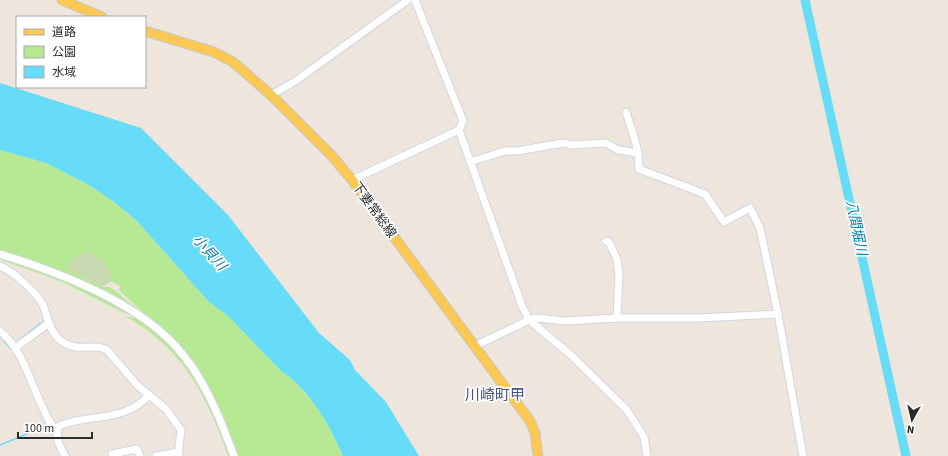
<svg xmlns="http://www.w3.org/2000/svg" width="948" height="456" font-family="'Source Sans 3','Noto Sans JP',sans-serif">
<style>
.green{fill:#b7e994}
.cemetery{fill:#c8d9b2}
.water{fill:#67dcf8}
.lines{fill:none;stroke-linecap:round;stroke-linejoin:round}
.stream{stroke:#67dcf8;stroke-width:1.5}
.river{stroke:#67dcf8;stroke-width:9}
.minor-casing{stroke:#d1d6e5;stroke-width:9}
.major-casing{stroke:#c8c8c8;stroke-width:11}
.minor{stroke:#fff;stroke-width:7}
.major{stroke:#fbc853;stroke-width:9}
.labels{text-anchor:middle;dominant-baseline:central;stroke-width:3.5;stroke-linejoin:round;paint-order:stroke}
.street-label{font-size:13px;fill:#2b2b2b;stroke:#fff}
.water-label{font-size:14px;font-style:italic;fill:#037ba7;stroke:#fff}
.quarter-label{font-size:15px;fill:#47567f;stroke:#fff}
</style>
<rect width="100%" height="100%" fill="#eee5dc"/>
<!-- green -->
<g class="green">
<path d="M0 150 46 163 89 185 114 202 136 220 209 302 227 315 282 372C309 390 331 426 343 456H235L205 386 141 311 119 290 120 286 111 281V278L72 271 103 287H109L116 291 141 313 109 297 0 252Z"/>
<path d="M0 257C48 273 95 288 137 317L122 312 63 282 4 261 0 259Z"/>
<path d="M125 316 144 321 180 353 202 387 232 456H228C207 396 183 348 125 316Z"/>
</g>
<!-- cemetery -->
<path class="cemetery" d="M83 252C97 253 112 267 111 281L103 287 72 271 66 266Z"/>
<!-- water -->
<path class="water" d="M0 83 141 128 228 215 319 333 350 360 355 370 386 402 419 456H343C330 426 310 390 282 372L227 315 209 302 136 220 114 202 89 185 46 163 0 150Z"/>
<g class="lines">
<!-- stream -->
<g class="stream">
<path d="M0 336 10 348"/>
<path d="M22 338 41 323"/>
<path d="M51 429 54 436"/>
<path d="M0 445 48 425"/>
</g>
<!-- river -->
<path class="river" d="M805 0 906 456"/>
<!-- minor casing -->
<g class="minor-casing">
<g id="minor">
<path d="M271 95 294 82 408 0"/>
<path d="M626 112 635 140 638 153"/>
<path d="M459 130 522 306 529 320 572 356 627 410 644 437 647 456"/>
<path d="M470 162 505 151H517L563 143 572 145 606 143 618 150 638 153 639 169 705 194 724 222 750 208 760 228 778 314 803 456"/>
<path d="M352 180 459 130 463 121 415 0"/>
<path d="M606 241 609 242 617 259 619 275 617 318"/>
<path d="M0 254C61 273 144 304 184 356 207 385 221 421 234 456"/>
<path d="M0 266C13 271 36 292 43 305 48 317 49 331 60 340 77 354 94 342 107 350L138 386 166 409 181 430 178 456"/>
<path d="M0 331C24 351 30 383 44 410 47 417 50 425 57 430"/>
<path d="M475 346 529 320 537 318 565 321 617 318H698L778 314"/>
<path d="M15 348 49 323"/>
<path d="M112 454 137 449 140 456"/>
<path d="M65 456C60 447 54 436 59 426 89 413 125 423 149 395"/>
<path d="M156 456 179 452"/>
</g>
</g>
<!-- major casing -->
<g class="major-casing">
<g id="major">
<path d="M62 0 102 17"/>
<path d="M145 31 214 52 233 62 271 95 332 156 352 180 530 421 535 433 538 456"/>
</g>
</g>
<!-- minor -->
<use href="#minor" class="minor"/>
<!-- major -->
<use href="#major" class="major"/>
</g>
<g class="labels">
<!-- street labels -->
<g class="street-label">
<text transform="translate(374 210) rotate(54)">下妻常総線</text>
</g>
<!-- water labels -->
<g class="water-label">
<text transform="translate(856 228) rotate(78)">八間堀川</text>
<text transform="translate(209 253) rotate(48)">小貝川</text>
</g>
<!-- quarter labels -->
<g class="quarter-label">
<text x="495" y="395">川崎町甲</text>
</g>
</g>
<!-- legend -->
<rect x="16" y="16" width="130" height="72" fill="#ffffff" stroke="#aaaaaa"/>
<rect x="24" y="29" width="20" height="6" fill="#fbc853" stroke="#aaaaaa"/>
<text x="52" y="36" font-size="12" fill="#2b2b2b">道路</text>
<rect x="24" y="46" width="20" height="12" fill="#b7e994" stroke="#aaaaaa"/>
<text x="52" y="56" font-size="12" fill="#2b2b2b">公園</text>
<rect x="24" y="66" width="20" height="12" fill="#67dcf8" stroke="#aaaaaa"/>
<text x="52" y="76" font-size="12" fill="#2b2b2b">水域</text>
<!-- north arrow -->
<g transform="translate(912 420) rotate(188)" stroke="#ffffff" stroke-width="3" paint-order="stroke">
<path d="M0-3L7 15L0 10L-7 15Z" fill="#2b2b2b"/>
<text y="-6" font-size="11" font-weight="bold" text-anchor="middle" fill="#2b2b2b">N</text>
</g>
<!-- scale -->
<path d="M18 432v6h74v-6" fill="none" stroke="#2b2b2b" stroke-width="2"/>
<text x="24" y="432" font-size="12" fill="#2b2b2b" stroke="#ffffff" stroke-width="3" paint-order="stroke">100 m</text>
</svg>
